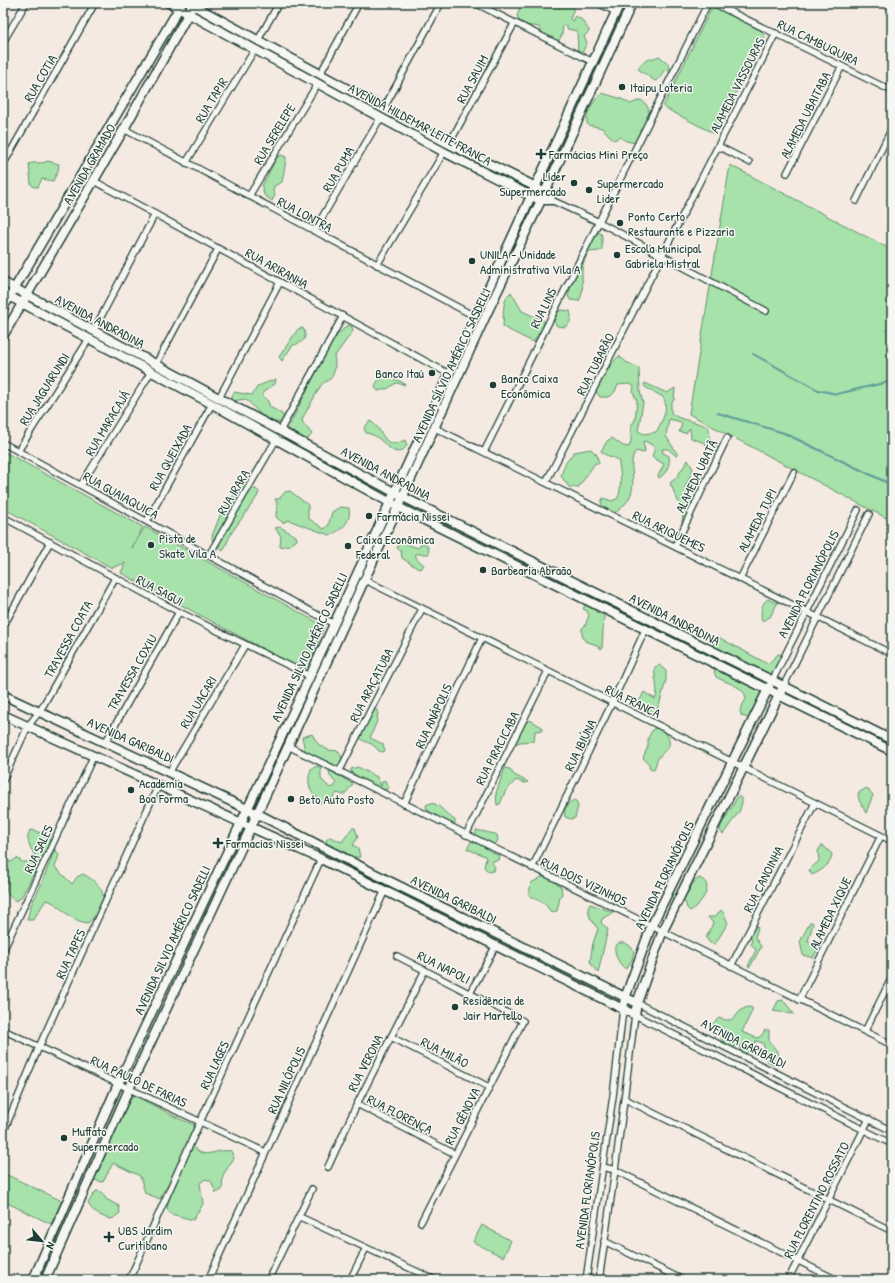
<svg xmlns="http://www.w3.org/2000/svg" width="895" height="1283" font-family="'Patrick Hand',sans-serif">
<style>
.green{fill:#a6e2a9;stroke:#62906e}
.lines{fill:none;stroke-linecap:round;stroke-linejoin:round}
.stream{stroke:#5d9a9b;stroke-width:2}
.street-casing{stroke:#1f3d34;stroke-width:8}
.secondary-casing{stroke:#1f3d34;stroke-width:11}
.street{stroke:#f6f6f2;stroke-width:5.5}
.secondary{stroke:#f6f6f2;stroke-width:8}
.poi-dot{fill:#1f3d34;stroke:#f6f6f2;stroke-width:1.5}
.labels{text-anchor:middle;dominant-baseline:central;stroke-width:3;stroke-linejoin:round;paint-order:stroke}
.street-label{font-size:13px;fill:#1f3d34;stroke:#f6f6f2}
.poi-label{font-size:13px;fill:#1f3d34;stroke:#f6f6f2;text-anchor:start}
</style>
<rect width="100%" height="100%" fill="#f4eae1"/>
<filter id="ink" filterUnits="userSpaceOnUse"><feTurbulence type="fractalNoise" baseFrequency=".025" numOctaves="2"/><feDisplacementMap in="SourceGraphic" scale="8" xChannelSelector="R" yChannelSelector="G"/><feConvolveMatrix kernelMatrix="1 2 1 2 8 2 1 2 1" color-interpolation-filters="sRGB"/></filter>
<g filter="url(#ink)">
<!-- green -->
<g class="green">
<path d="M521 3H573L574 8 570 19 572 21 575 16 581 19 589 30V32L584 36 587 43 582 53 578 51 577 31 567 29 566 24 563 26 562 35 557 43 544 36 539 27C529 25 523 27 517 17Z"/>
<path d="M712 7 717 8 761 30 765 36 715 134 663 107Z"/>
<path d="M659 56 668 63 670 69 668 71 665 69 659 79 655 81 638 69C642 59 651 60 659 56Z"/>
<path d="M602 93 622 99 630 104 641 100C659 112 643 130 636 143L626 141 620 137 614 140 602 128 588 125C583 115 594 100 602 93Z"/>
<path d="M281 155 286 157C286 163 283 176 282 182L274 186 273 191 275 195 272 201 264 195 262 186 277 157Z"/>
<path d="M47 161 59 164 58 171 53 181 42 179 38 187H34L31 184 29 164C36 161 42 165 47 161Z"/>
<path d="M730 165 892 250V521L689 414Z"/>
<path d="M599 232 602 235V249L599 251 589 252C575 272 588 285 579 301L570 300 568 296 572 282 595 235Z"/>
<path d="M511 292 522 311 544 321V327L533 342 503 327C504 315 501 301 511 292Z"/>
<path d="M561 310 570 311C572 317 571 323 565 327L557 326 554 322 557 313Z"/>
<path d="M348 325 352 327 353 331C346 340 341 348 334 357 336 362 335 375 330 379 326 382 323 382 320 387L302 419 303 423 312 434 308 439H302L289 431V426L329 347 337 335Z"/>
<path d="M303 328C309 342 300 342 292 346L282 361 279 357 298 329Z"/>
<path d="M619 356 626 362 639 368 640 391 643 403 638 431 644 434 656 432C661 423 670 408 663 397L645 387 644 385 645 383 667 393 675 388 674 400 671 403V413C682 422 697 420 709 428L710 439 720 450 717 453C711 451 708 449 705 443L691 438 690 428 686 433 679 432 682 424 681 422 669 419 666 436 678 455 676 456 668 449H662L663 453 669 456C671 464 666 474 659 478L658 476 664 464 652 457 655 447 645 441 643 442 645 451 643 453 636 451C625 465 642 487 624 505 620 509 618 512 612 513L603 508 601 502 603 498 612 501 618 498C622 487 621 471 618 460L604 454 601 451 607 441 612 438 623 446 629 447 631 441V426L635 420 637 401 633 392 634 386 630 384 618 385C614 395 611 398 600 397L596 391 612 363Z"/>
<path d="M389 377 402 382 405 385 396 383 389 388 378 391 375 387C377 379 381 377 389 377Z"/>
<path d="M276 379 275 384 263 392V397L267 399 270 407 282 414 284 418 282 422C264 425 256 407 245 399L233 401 232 396 234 392 252 395 258 386Z"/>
<path d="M370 421C385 429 382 452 405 440L407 445C398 461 387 445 378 438 375 435 370 434 366 433L364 428Z"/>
<path d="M591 449 597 455 599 464 595 463 578 488 569 487 561 476 565 464 574 452Z"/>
<path d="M3 451 143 527 132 548 145 527 324 626 310 665 303 669 271 653 121 573 125 563 112 568 3 508Z"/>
<path d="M688 460 693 469 685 488 694 500 681 528 684 509 678 501 670 483 676 478Z"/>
<path d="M241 479 245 481 246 486 224 522 213 546 212 536 221 513 238 489Z"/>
<path d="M251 489H256L259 492 257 497 232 532 223 551 219 548V543Z"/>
<path d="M290 491 308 505V518L324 529 328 526 332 512 340 507 349 508C352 522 341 531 329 535L288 520 283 523 276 517 277 503 275 499H279L285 492Z"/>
<path d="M280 527 296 536 297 540 290 545 280 547 281 536 275 528Z"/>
<path d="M400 542 418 548 422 543C428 543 429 549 429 554H415L417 559 424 565 421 569 417 568 402 558 401 551 397 548Z"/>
<path d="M768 599 773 602H778L770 617 762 621C760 614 761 603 768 599Z"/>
<path d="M586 604 594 608 596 612 604 615 602 649 594 644 585 641 582 635V628L585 626 589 615 587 611 583 609Z"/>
<path d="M718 637 766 663 770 662 778 654 782 655C780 664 776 671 769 676L715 649 712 640Z"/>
<path d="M659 665 666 671V680L659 706 651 715 640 705V700L644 692 655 699C660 690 653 678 655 667Z"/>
<path d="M718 668 744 683 760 689 761 695 753 717 747 718 741 715 740 710 746 699C745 686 726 683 716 677L714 671Z"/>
<path d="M374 709 378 711 377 721 370 738 383 744 385 751 383 752 379 751C370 740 368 745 360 738Z"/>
<path d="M530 720 542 727 543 730 535 731 534 741 520 742 515 744 514 743 523 724Z"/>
<path d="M658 728 666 733C674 747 666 748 659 757 656 761 656 765 654 769H650L649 764 643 758 648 746V738L653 729Z"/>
<path d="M312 734 318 744 328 750 339 751 342 759 339 765 332 766C324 761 314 756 305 751L302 737Z"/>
<path d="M317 766 321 768V779L330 788 334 787 336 783 330 776 329 771H331L353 784 344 795 337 793 329 802 320 803C319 796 315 797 312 792 308 786 308 776 311 769Z"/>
<path d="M358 767 377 777 381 786 382 782 385 780 388 788 383 791C372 786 362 779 351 772V769Z"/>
<path d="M505 768 510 769 514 775 528 782 525 783 516 780 505 792 500 804 497 805 496 793Z"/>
<path d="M867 788 873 795 866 813 859 800 858 793Z"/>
<path d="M738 796 742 799V803L739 812 723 834 720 831 721 826Z"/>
<path d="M574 800 576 801 578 806 575 818 571 819 565 817C563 809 567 804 574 800Z"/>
<path d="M431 803C442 805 445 815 455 820V824L446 823 427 810 426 805Z"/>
<path d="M352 828H355L358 837 353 845 358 848 360 857H352L340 849 327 845 326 840 330 837 342 842Z"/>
<path d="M30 830 50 835 49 845 22 896 17 901C6 897 5 890 8 879L3 875V860L11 862 17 858 22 862H29L35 856C30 846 25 841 30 830Z"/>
<path d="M476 830 495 834 497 835 498 840 495 845 476 837Z"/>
<path d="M472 840 499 856 498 860 493 861 492 863 495 867 493 871 489 872 484 867 486 859 485 856 467 849Z"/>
<path d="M822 845 832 854C832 864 821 871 812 875L809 870 819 861 818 851Z"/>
<path d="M55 849 59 855 55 867 72 884 77 877 83 874C109 888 109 904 88 923 65 920 61 903 46 900L33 920H27L31 905 41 885Z"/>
<path d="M542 877 550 878 561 887 562 894 560 897 557 911 551 912 545 904 529 895 531 883Z"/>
<path d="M699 878C717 884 700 905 690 911L687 908 684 899 693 883Z"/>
<path d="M590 904 613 912 602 919 601 923 608 929 598 973 590 962 593 943 598 929 590 918 588 908Z"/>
<path d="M721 910 723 912 728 923 715 944 710 943 706 938 713 923 708 917H715Z"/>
<path d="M810 922H812L813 924 808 941 816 946 820 940 822 942 813 958 803 955 800 942Z"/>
<path d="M757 926 758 928 755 937 761 947 750 967 748 966 756 950 751 944 752 939 749 935 751 929Z"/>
<path d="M619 943C626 942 631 945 634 952L632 960 626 969C619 965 614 954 615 946Z"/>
<path d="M783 1000 794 1014 773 1011 778 1001Z"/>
<path d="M750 1007 752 1008V1011L742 1032 757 1038 761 1036 765 1030H769V1042L778 1052 779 1060 773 1064 767 1061 763 1043 756 1041 746 1055 742 1054 739 1045 731 1048 721 1039 722 1032 712 1031 709 1027 719 1018C739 1026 734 1008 750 1007Z"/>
<path d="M133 1095 180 1119 195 1125 192 1145C204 1162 215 1148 231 1151L234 1158 223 1175 222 1190 216 1193 211 1181 205 1179 200 1183 203 1204 193 1220 171 1214 167 1209 170 1193 164 1190 160 1199 145 1193 140 1176 113 1163 103 1182 94 1180 125 1109Z"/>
<path d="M3 1173 62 1201 51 1224 3 1201Z"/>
<path d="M96 1191 102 1192 106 1199 119 1206 120 1213 112 1219C101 1217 93 1213 88 1203Z"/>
<path d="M482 1225 511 1241 503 1257 473 1242Z"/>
</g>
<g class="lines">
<!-- stream -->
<g class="stream">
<path d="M753 354 818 390 837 394 892 381"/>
<path d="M718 413 784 433 892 485"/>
</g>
<!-- street casing -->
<g class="street-casing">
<g id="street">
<path d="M475 3 593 62"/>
<path d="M598 3 616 12"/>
<path d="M713 3 892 91"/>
<path d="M258 40 279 3"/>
<path d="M3 42 26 3"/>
<path d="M320 74 359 3"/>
<path d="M384 108 441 3"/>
<path d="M124 129 476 317"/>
<path d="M449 144 514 24"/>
<path d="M718 146 776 33"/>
<path d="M186 163 255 49"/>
<path d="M3 165 95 3"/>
<path d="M787 173 842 66"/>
<path d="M94 181 449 374"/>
<path d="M249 196 318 83"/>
<path d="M551 200 599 222 766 311"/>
<path d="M856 201 892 128"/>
<path d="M314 231 381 117"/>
<path d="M377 265 444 152"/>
<path d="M94 330 155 214"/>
<path d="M156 364 218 249"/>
<path d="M219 398 280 282"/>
<path d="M435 428 892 654"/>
<path d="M280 431 343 316"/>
<path d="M3 443 334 624"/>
<path d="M18 451 89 339"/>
<path d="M484 452 708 3"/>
<path d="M546 482 718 146 749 162"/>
<path d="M81 485 151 372"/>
<path d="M3 517 179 612 310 676"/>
<path d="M147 521 212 404"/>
<path d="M675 546 727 438"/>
<path d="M209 555 276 440"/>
<path d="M740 579 794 472"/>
<path d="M365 580 892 841"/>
<path d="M3 627 50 542"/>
<path d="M888 652 892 644"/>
<path d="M772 681 858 510"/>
<path d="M783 687 869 514"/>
<path d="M105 743 179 612"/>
<path d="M288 746 892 1045"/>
<path d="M170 771 245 645"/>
<path d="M339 772 422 609"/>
<path d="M3 780 28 726 40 711 115 578"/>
<path d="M404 804 482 638"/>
<path d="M466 835 548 671"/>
<path d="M532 868 612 703 645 630"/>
<path d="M3 951 93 757"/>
<path d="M397 956 523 1021 421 1222"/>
<path d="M731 966 815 803"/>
<path d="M470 993 495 947"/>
<path d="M799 1000 881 836"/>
<path d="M637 1003 892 1131"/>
<path d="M3 1030 265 1152"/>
<path d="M865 1031 892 977"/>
<path d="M391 1037 489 1087"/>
<path d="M625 1099 892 1231"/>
<path d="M357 1104 455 1154"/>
<path d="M3 1133 39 1047 158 786"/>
<path d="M328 1167 357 1104 425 970"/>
<path d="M603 1167 615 1170 837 1280"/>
<path d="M300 1217 435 1280"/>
<path d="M604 1241 683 1280"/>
<path d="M129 1280 200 1122 321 859"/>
<path d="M208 1280 385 890"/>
<path d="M268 1280 312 1189"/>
<path d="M350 1280 366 1248"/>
<path d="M586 1280 613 1096 623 1009"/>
<path d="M599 1280 615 1170 635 1015 892 1144"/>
<path d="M788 1280 869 1119"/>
</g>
</g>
<!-- secondary casing -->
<g class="secondary-casing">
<g id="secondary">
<path d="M169 3 444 152 531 196 541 200H551"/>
<path d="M189 3 449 144 534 186 548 196"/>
<path d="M3 282 403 497 892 740"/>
<path d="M3 293 212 404 398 507 892 751"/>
<path d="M3 308 182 3"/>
<path d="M3 336 124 129 191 9"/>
<path d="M3 695 258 814 389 881 637 1003"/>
<path d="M3 715 321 859 635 1015 637 1003 662 933 783 687"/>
<path d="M623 1009 625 998 651 927 769 687"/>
<path d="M33 1280 118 1084 310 676 620 3"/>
<path d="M45 1280 129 1089 251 827 487 313 545 192 632 3"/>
</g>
</g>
<!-- street -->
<use href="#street" class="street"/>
<!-- secondary -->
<use href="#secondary" class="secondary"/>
</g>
</g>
<!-- markers -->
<g class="poi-dot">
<circle cx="622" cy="87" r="4"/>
<path d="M539 148h4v4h4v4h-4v4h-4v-4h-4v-4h4z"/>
<circle cx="574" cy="183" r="4"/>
<circle cx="589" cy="190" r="4"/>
<circle cx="620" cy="223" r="4"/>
<circle cx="617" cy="255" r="4"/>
<circle cx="472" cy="261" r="4"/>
<circle cx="432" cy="373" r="4"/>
<circle cx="493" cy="385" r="4"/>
<circle cx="369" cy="516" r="4"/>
<circle cx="151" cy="545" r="4"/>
<circle cx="348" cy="546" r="4"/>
<circle cx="483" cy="570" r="4"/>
<circle cx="131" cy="790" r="4"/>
<circle cx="291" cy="799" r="4"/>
<path d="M216 837h4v4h4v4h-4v4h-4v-4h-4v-4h4z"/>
<circle cx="455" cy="1007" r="4"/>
<circle cx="64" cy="1138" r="4"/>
<path d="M107 1231h4v4h4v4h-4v4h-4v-4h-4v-4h4z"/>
</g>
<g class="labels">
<!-- street labels -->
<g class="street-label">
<text transform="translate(818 42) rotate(26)">RUA CAMBUQUIRA</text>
<text transform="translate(40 78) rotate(-60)">RUA COTIA</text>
<text transform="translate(472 79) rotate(-62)">RUA SAUIM</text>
<text transform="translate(737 85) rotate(-63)">ALAMEDA VASSOURAS</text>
<text transform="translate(211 100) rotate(-59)">RUA TAPIR</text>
<text transform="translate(805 115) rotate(-63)">ALAMEDA UBAITABA</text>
<text transform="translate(420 124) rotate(28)">AVENIDA HILDEMAR LEITE FRANCA</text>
<text transform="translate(274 134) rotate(-59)">RUA SERELEPE</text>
<text transform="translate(89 164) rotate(-60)">AVENIDA GRAMADO</text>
<text transform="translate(338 169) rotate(-60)">RUA PUMA</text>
<text transform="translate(305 214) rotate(28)">RUA LONTRA</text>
<text transform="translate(277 268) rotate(29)">RUA ARIRANHA</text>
<text transform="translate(543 308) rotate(-64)">RUA LINS</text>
<text transform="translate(100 321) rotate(28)">AVENIDA ANDRADINA</text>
<text transform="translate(595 364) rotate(-63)">RUA TUBARÃO</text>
<text transform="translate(451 365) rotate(-65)">AVENIDA SÍLVIO AMÉRICO SASDELLI</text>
<text transform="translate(44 389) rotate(-58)">RUA JAGUARUNDI</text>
<text transform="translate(107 423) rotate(-59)">RUA MARACAJÁ</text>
<text transform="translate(170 457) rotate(-61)">RUA QUEIXADA</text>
<text transform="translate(386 473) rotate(28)">AVENIDA ANDRADINA</text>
<text transform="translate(696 476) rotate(-64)">ALAMEDA UBATÃ</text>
<text transform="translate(233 492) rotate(-59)">RUA IRARA</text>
<text transform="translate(121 495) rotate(29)">RUA GUAIAQUICA</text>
<text transform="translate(757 520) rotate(-63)">ALAMEDA TUPI</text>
<text transform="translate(669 531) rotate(26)">RUA ARIQUEMES</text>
<text transform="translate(808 584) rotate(-63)">AVENIDA FLORIANÓPOLIS</text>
<text transform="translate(160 590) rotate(28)">RUA SAGUI</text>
<text transform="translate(675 619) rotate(27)">AVENIDA ANDRADINA</text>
<text transform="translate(68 639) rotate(-61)">TRAVESSA COATA</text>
<text transform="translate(309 647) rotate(-65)">AVENIDA SILVIO AMÉRICO SADELLI</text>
<text transform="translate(132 672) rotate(-60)">TRAVESSA COXIU</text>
<text transform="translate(371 685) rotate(-63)">RUA ARAÇATUBA</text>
<text transform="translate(633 701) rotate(26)">RUA FRANCA</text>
<text transform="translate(198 702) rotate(-59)">RUA UACARI</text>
<text transform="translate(433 716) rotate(-65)">RUA ANÁPOLIS</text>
<text transform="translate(131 740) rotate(24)">AVENIDA GARIBALDI</text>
<text transform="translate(580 745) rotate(-64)">RUA IBIÚNA</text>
<text transform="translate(497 748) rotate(-63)">RUA PIRACICABA</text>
<text transform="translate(38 849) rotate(-65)">RUA SALES</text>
<text transform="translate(664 875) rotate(-64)">AVENIDA FLORIANÓPOLIS</text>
<text transform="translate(763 879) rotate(-63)">RUA CANOINHA</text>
<text transform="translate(584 881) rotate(26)">RUA DOIS VIZINHOS</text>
<text transform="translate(454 899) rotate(26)">AVENIDA GARIBALDI</text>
<text transform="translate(830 913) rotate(-64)">ALAMEDA XIQUE</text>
<text transform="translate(172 940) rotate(-65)">AVENIDA SILVIO AMÉRICO SADELLI</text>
<text transform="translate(70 954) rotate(-65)">RUA TAPES</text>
<text transform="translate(444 967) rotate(27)">RUA NAPOLI</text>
<text transform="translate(744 1043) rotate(27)">AVENIDA GARIBALDI</text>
<text transform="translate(445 1052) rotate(27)">RUA MILÃO</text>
<text transform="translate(365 1063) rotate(-63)">RUA VERONA</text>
<text transform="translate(214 1065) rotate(-65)">RUA LAGES</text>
<text transform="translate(286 1080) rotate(-65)">RUA NILÓPOLIS</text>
<text transform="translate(139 1081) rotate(25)">RUA PAULO DE FARIAS</text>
<text transform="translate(400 1114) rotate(27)">RUA FLORENÇA</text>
<text transform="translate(462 1116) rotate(-63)">RUA GÊNOVA</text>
<text transform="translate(587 1190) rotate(-82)">AVENIDA FLORIANÓPOLIS</text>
<text transform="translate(816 1200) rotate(-63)">RUA FLORENTINO ROSSATO</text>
</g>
<!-- poi labels -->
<g class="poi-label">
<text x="630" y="87">Itaipu Loteria</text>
<text x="549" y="154">Farmácias Mini Preço</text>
<text x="566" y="176" text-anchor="end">Líder<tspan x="566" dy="15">Supermercado</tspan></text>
<text x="597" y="183">Supermercado<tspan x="597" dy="15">Lider</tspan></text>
<text x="628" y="216">Ponto Certo<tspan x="628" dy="15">Restaurante e Pizzaria</tspan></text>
<text x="625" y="248">Escola Municipal<tspan x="625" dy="15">Gabriela Mistral</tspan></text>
<text x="480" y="254">UNILA - Unidade<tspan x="480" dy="15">Administrativa Vila A</tspan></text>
<text x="424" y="373" text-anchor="end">Banco Itaú</text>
<text x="501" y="378">Banco Caixa<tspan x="501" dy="15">Econômica</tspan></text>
<text x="377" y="516">Farmácia Nissei</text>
<text x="159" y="538">Pista de<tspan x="159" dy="15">Skate Vila A</tspan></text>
<text x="356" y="539">Caixa Econômica<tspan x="356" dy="15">Federal</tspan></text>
<text x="491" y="570">Barbearia Abraão</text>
<text x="139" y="783">Academia<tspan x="139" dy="15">Boa Forma</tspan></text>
<text x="299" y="799">Beto Auto Posto</text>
<text x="226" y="843">Farmacias Nissei</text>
<text x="463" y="1000">Residência de<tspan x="463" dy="15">Jair Martello</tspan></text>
<text x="72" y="1131">Muffato<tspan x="72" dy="15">Supermercado</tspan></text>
<text x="118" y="1230">UBS Jardim<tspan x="118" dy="15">Curitibano</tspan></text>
</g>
</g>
<!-- margin -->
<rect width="895" height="1283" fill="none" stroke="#f6f6f2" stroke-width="16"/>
<rect x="8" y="8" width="879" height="1267" fill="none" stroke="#1f3d34" stroke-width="1.5" filter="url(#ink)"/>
<!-- north arrow -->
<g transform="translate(42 1241) rotate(118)" stroke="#f6f6f2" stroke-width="3" paint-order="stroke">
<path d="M0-3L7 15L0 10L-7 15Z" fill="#1f3d34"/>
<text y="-6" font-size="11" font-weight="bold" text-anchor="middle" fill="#1f3d34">N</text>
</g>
</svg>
